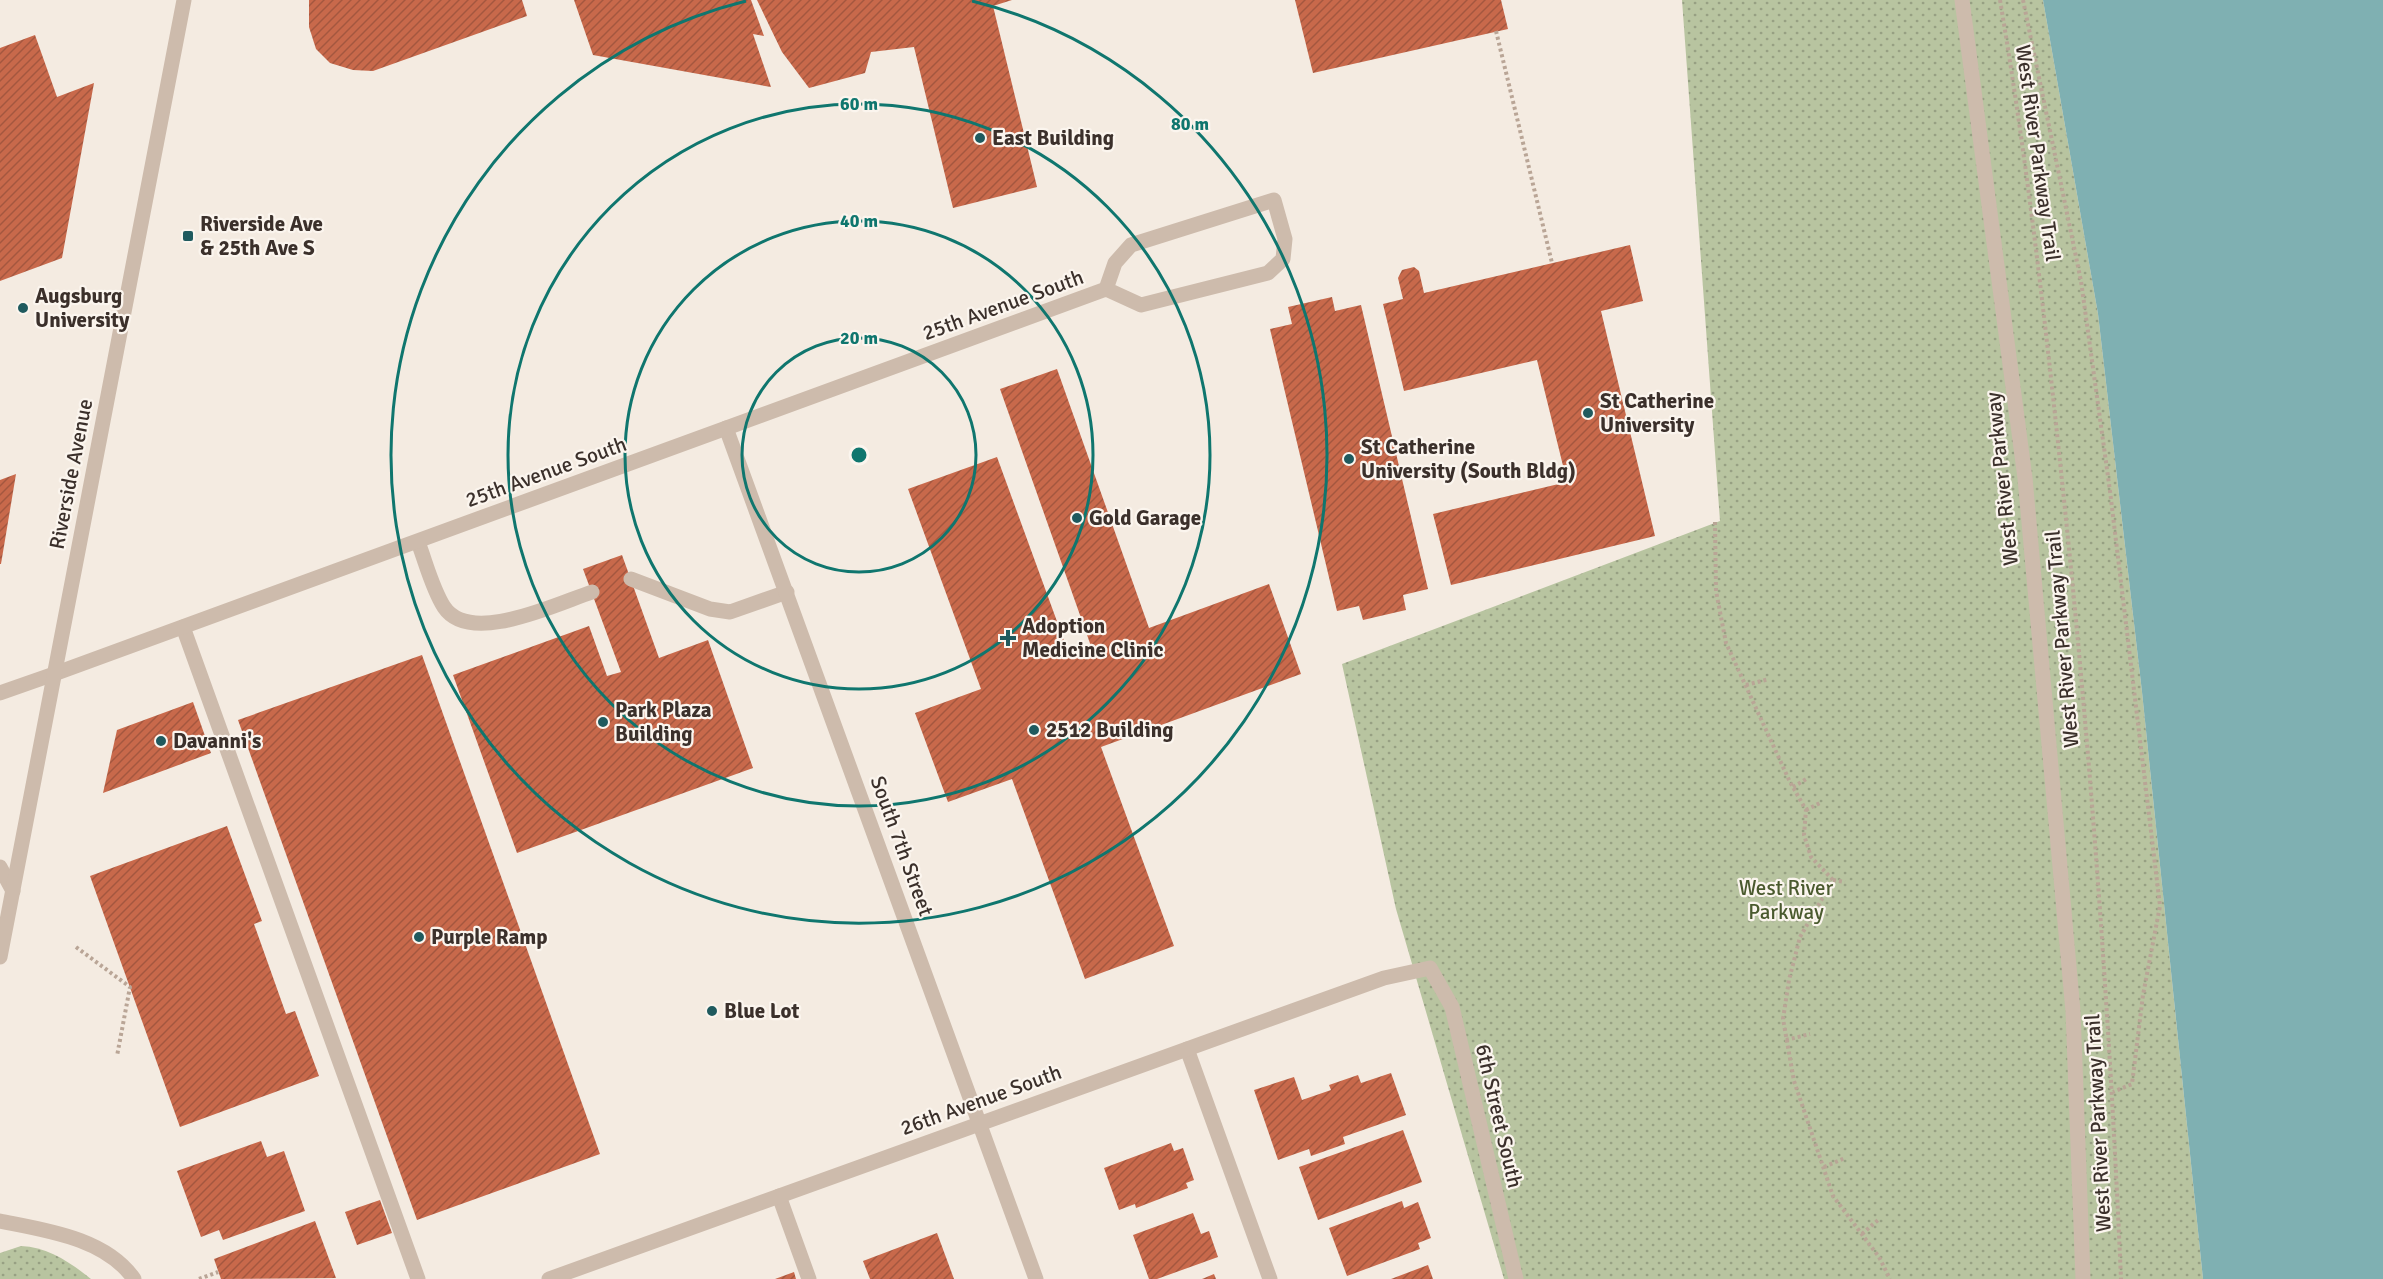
<svg xmlns="http://www.w3.org/2000/svg" width="2383" height="1279" font-family="Signika,sans-serif">
<style>
.grass{fill:url(#grass-dots)}
.water{fill:#7fb0b2}
.building{fill:url(#building-hatch)}
.lines{fill:none;stroke-linecap:round;stroke-linejoin:round}
.path{stroke:#b9a596;stroke-width:4;stroke-dasharray:3 3;stroke-linecap:butt}
.service{stroke:#cdbbac;stroke-width:15}
.minor{stroke:#cdbbac;stroke-width:15}
.tertiary{stroke:#cdbbac;stroke-width:15}
.ring{fill:none;stroke:#0f766e;stroke-width:3}
.poi-dot{fill:#1f5a5e;stroke:#fbf5ee;stroke-width:2}
.labels{text-anchor:middle;dominant-baseline:central;stroke-width:4.5;stroke-linejoin:round;paint-order:stroke}
.poi-label{font-size:21px;font-weight:bold;fill:#3b302b;stroke:#fbf5ee;text-anchor:start}
.street-label{font-size:21px;fill:#3b302b;stroke:#fbf5ee}
.park-label{font-size:21px;fill:#4a5a2e;stroke:#fbf5ee}
.centre{fill:#0f766e;stroke:#fbf5ee;stroke-width:3}
.ring-label{font-size:18px;text-anchor:middle;font-weight:bold;fill:#0f766e;stroke:#fbf5ee;stroke-width:4.5;stroke-linejoin:round;paint-order:stroke}
</style>
<defs>
<pattern id="grass-dots" width="8" height="8" patternUnits="userSpaceOnUse" patternTransform="scale(1.5)"><rect width="8" height="8" fill="#b8c4a0"/><path d="M2 2h.1M6 6h.1" fill="none" stroke="#97a083" stroke-width="1.8" stroke-linecap="round"/></pattern>
<pattern id="building-hatch" width="6" height="6" patternUnits="userSpaceOnUse" patternTransform="scale(1.5)"><rect width="6" height="6" fill="#c8694b"/><path d="M-1 1l2-2M0 6l6-6M5 7l2-2" fill="none" stroke="#a4573f"/></pattern>
</defs>
<rect width="100%" height="100%" fill="#f4ebe1"/>
<!-- grass -->
<g class="grass">
<path d="M1682 0H2043L2098 314 2142 692 2203 1279H1504L1396 909 1342 664 1720 521Z"/>
<path d="M21 1246C48 1247 71 1263 91 1279H0V1253Z"/>
</g>
<!-- water -->
<path class="water" d="M2043 0H2383V1279H2203L2142 692 2098 314Z"/>
<!-- building -->
<g class="building">
<path d="M309 0H522L527 16 373 71 353 70 330 63 316 49 309 27Z"/>
<path d="M574 0H751L764 36 753 34 771 87 593 55Z"/>
<path d="M757 0H1012L993 6 1037 187 953 208 914 47 871 52 865 73 809 88 782 52Z"/>
<path d="M1295 0H1501L1508 29 1313 73Z"/>
<path d="M35 35 57 97 94 83 62 258 0 281V48Z"/>
<path d="M1630 245 1643 301 1601 311 1655 536 1451 585 1433 514 1567 482 1537 360 1404 391 1383 304 1403 299 1398 278 1402 270 1414 267 1419 271 1424 293Z"/>
<path d="M1332 297 1335 311 1361 305 1428 589 1403 595 1406 610 1363 620 1359 606 1337 611 1270 329 1292 324 1288 307Z"/>
<path d="M1057 369 1149 628 1269 584 1301 674 1101 747 1174 946 1085 979 1012 779 948 802 915 713 981 689 908 489 997 457 1070 657 1092 649 1000 389Z"/>
<path d="M16 474 1 564H0V480Z"/>
<path d="M622 555 659 658 708 640 753 768 517 853 453 675 589 626 607 676 621 672 583 569Z"/>
<path d="M422 655 600 1154 417 1220 238 720Z"/>
<path d="M193 702 211 753 103 793 117 730Z"/>
<path d="M227 826 262 921 254 924 286 1014 295 1011 319 1076 180 1127 90 876Z"/>
<path d="M1391 1073 1406 1115 1343 1137 1345 1144 1311 1156 1309 1149 1278 1160 1254 1090 1294 1077 1302 1100 1331 1090 1329 1085 1358 1075 1361 1083Z"/>
<path d="M1403 1130 1422 1182 1318 1220 1299 1167Z"/>
<path d="M261 1141 267 1157 284 1151 305 1211 223 1240 219 1230 201 1237 177 1171Z"/>
<path d="M1171 1143 1174 1151 1183 1148 1194 1180 1186 1183 1188 1188 1136 1208 1135 1204 1119 1210 1104 1168Z"/>
<path d="M380 1200 392 1233 357 1245 345 1212Z"/>
<path d="M1402 1201 1404 1208 1418 1202 1431 1238 1418 1243 1420 1249 1347 1276 1329 1228Z"/>
<path d="M1193 1213 1201 1234 1209 1231 1218 1257 1157 1279H1149L1133 1235Z"/>
<path d="M315 1221 336 1278 221 1279 214 1259Z"/>
<path d="M937 1233 954 1279H870L863 1261Z"/>
<path d="M1428 1265 1433 1279H1391Z"/>
<path d="M794 1272 796 1279H775Z"/>
<path d="M1214 1274 1216 1279H1202Z"/>
</g>
<g class="lines">
<!-- path -->
<g class="path">
<path d="M2000 0C2029 172 2048 345 2066 519 2092 772 2110 1025 2121 1279"/>
<path d="M2023 0 2081 281 2110 491 2160 906 2143 995 2132 1084 2113 1092"/>
<path d="M1496 31 1552 263"/>
<path d="M1715 522 1716 591 1726 643 1790 782 1806 810 1804 835 1811 857 1833 880 1800 937 1789 980 1783 1019 1794 1081 1833 1196 1879 1257 1890 1279"/>
<path d="M1746 685 1769 679"/>
<path d="M1793 787 1808 778"/>
<path d="M1806 810 1820 803"/>
<path d="M1833 880 1845 882"/>
<path d="M76 947 130 987 117 1056"/>
<path d="M1786 1040 1810 1034"/>
<path d="M1824 1167 1845 1158"/>
<path d="M1862 1234 1878 1220"/>
<path d="M199 1279 218 1272"/>
</g>
<!-- service -->
<g class="service">
<path d="M418 542C426 563 432 588 444 607 470 646 556 604 592 592"/>
<path d="M631 579 710 609 730 612 787 592"/>
<path d="M183 627 418 1279"/>
<path d="M1187 1049 1270 1279"/>
<path d="M779 1196 809 1279"/>
</g>
<!-- minor -->
<g class="minor">
<path d="M1962 0 2025 478 2073 1011 2083 1279"/>
<path d="M726 428 1036 1279"/>
<path d="M54 674 1106 289 1141 305 1268 273 1283 259 1285 239 1274 200 1131 245 1115 263 1106 289"/>
<path d="M0 1221C45 1230 106 1238 134 1279"/>
<path d="M549 1279 1384 978 1430 968 1452 1007 1516 1279"/>
</g>
<!-- tertiary -->
<g class="tertiary">
<path d="M0 693 54 674"/>
<path d="M0 867 13 891"/>
<path d="M0 957 184 0"/>
</g>
</g>
<!-- distance rings -->
<g class="ring">
<circle cx="859" cy="455" r="117"/>
<circle cx="859" cy="455" r="234"/>
<circle cx="859" cy="455" r="351"/>
<path d="M972 1A468 468 0 1 1 746 1"/>
</g>
<!-- markers -->
<g class="poi-dot">
<circle cx="980" cy="138" r="6"/>
<rect x="182" y="230" width="12" height="12" rx="3"/>
<circle cx="23" cy="308" r="6"/>
<circle cx="1588" cy="413" r="6"/>
<circle cx="1349" cy="459" r="6"/>
<circle cx="1077" cy="518" r="6"/>
<path d="M1005 629h6v6h6v6h-6v6h-6v-6h-6v-6h6z"/>
<circle cx="603" cy="722" r="6"/>
<circle cx="1034" cy="730" r="6"/>
<circle cx="161" cy="741" r="6"/>
<circle cx="419" cy="937" r="6"/>
<circle cx="712" cy="1011" r="6"/>
</g>
<g class="labels">
<!-- poi labels -->
<g class="poi-label">
<text x="992" y="138">East Building</text>
<text x="200" y="224">Riverside Ave<tspan x="200" dy="24">&amp; 25th Ave S</tspan></text>
<text x="35" y="296">Augsburg<tspan x="35" dy="24">University</tspan></text>
<text x="1600" y="401">St Catherine<tspan x="1600" dy="24">University</tspan></text>
<text x="1361" y="447">St Catherine<tspan x="1361" dy="24">University (South Bldg)</tspan></text>
<text x="1089" y="518">Gold Garage</text>
<text x="1022" y="626">Adoption<tspan x="1022" dy="24">Medicine Clinic</tspan></text>
<text x="615" y="710">Park Plaza<tspan x="615" dy="24">Building</tspan></text>
<text x="1046" y="730">2512 Building</text>
<text x="173" y="741">Davanni's</text>
<text x="431" y="937">Purple Ramp</text>
<text x="724" y="1011">Blue Lot</text>
</g>
<!-- street labels -->
<g class="street-label">
<text transform="translate(2038 153) rotate(82)">West River Parkway Trail</text>
<text transform="translate(1003 305) rotate(-20)">25th Avenue South</text>
<text transform="translate(546 472) rotate(-20)">25th Avenue South</text>
<text transform="translate(71 474) rotate(-79)">Riverside Avenue</text>
<text transform="translate(2002 479) rotate(-96)">West River Parkway</text>
<text transform="translate(2062 639) rotate(-95)">West River Parkway Trail</text>
<text transform="translate(902 846) rotate(70)">South 7th Street</text>
<text transform="translate(981 1100) rotate(-20)">26th Avenue South</text>
<text transform="translate(1499 1116) rotate(77)">6th Street South</text>
<text transform="translate(2098 1123) rotate(-93)">West River Parkway Trail</text>
</g>
<!-- park labels -->
<g class="park-label">
<text x="1786" y="888">West River<tspan x="1786" dy="24">Parkway</tspan></text>
</g>
</g>
<circle cx="859" cy="455" r="9" class="centre"/>
<g class="ring-label">
<text x="859" y="110">60 m</text>
<text x="1190" y="130">80 m</text>
<text x="859" y="227">40 m</text>
<text x="859" y="344">20 m</text>
</g>
</svg>
